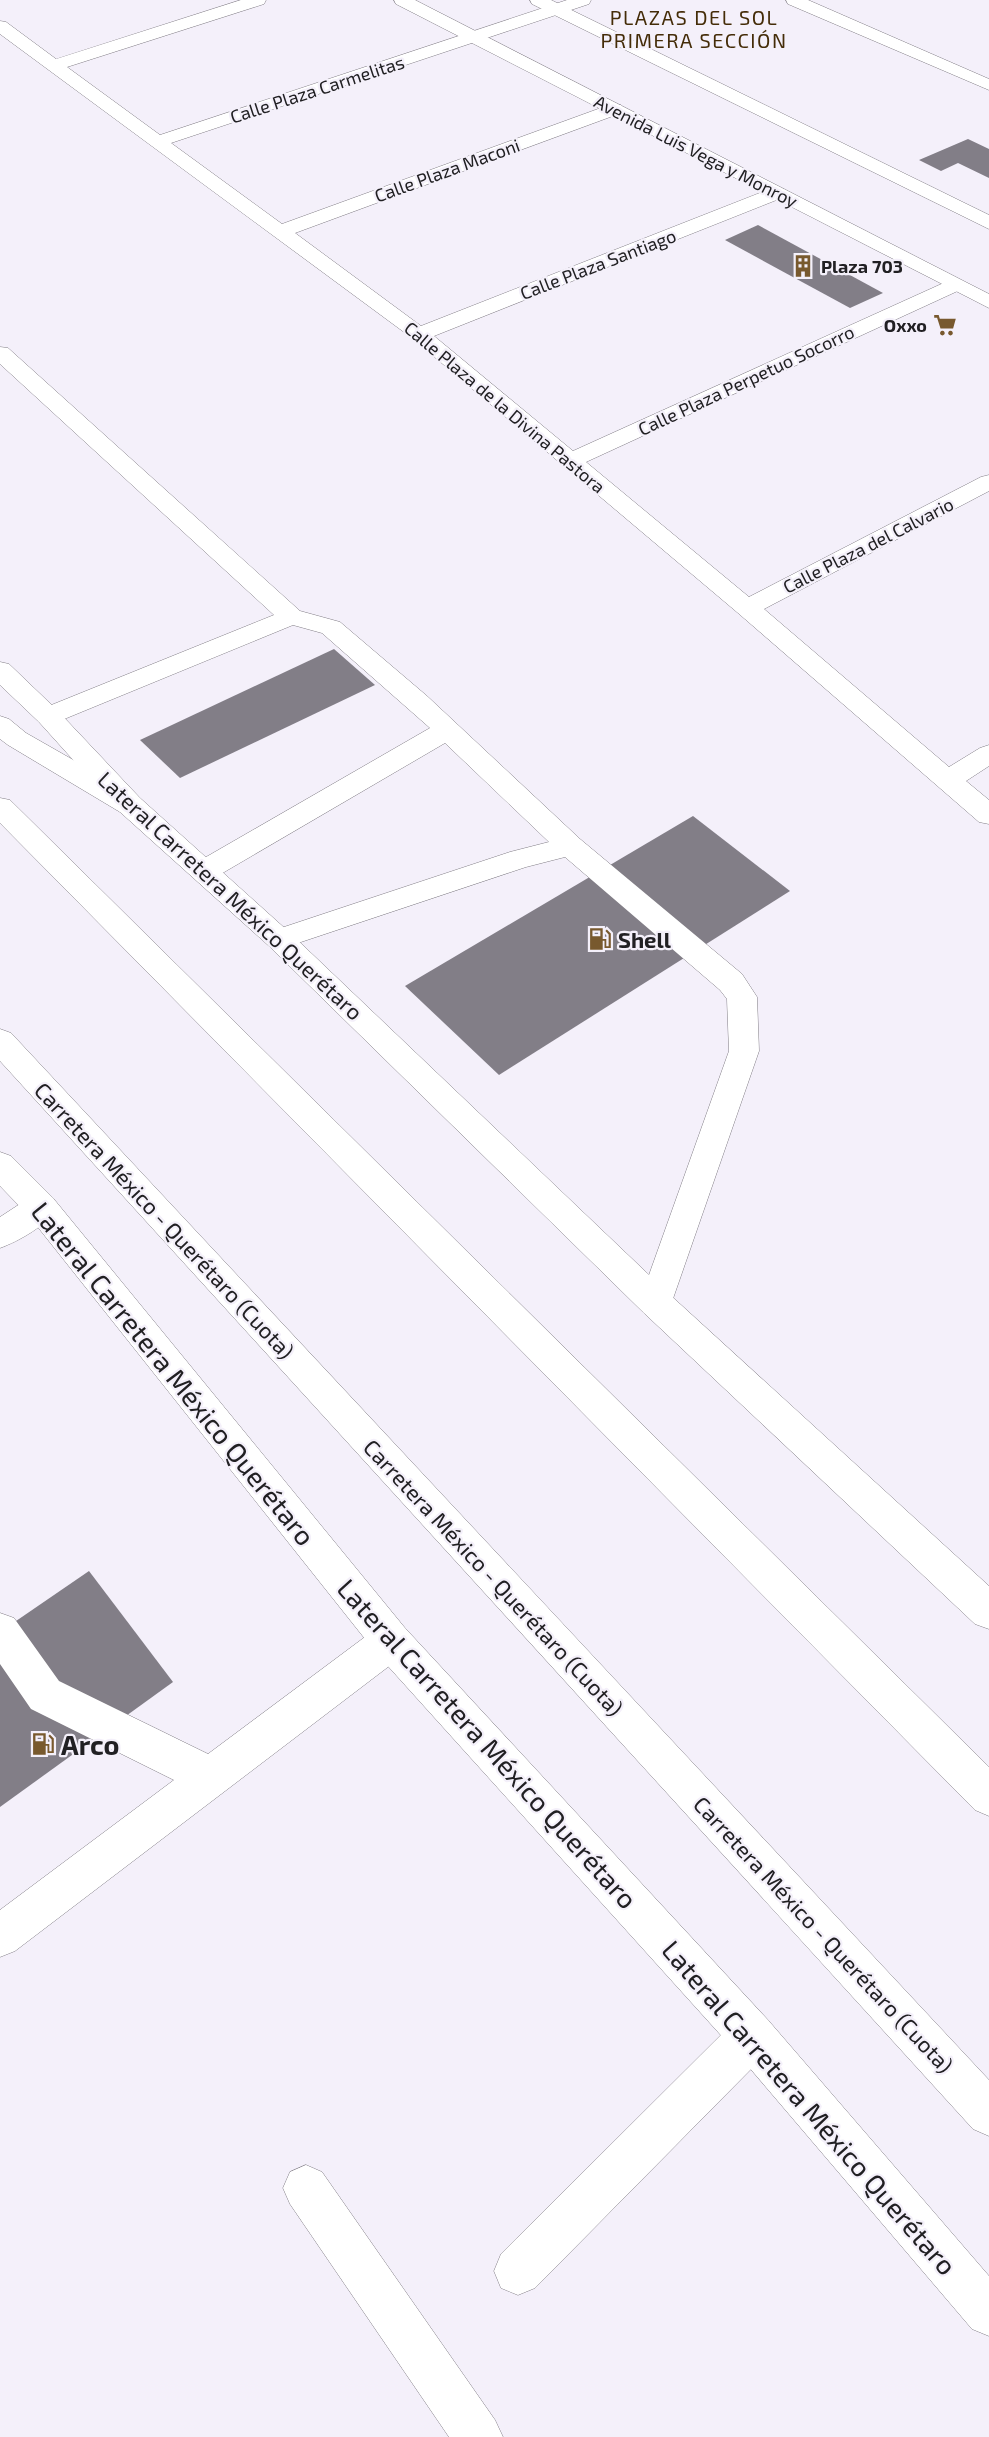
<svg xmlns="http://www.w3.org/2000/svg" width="989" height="2437" font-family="'Exo 2',sans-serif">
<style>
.building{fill:#827e87}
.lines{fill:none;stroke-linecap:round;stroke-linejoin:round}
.service-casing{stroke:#827e86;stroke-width:1}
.minor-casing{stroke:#827e86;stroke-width:1}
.secondary-casing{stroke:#827e86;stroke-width:1}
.trunk-casing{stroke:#827e86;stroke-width:1}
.service{fill:#fff;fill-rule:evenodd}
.minor{fill:#fff;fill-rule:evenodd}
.secondary{fill:#fff;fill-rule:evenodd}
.trunk{fill:#fff;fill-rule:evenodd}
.labels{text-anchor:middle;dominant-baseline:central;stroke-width:4.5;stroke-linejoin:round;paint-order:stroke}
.far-street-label{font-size:18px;fill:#212023;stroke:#f4f0fa}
.far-poi-label{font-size:18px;font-weight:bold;fill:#212023;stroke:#f4f0fa;text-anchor:start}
.far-neighbourhood-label{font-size:20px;letter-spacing:1.5px;fill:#442c08;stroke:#f4f0fa}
.street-label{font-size:22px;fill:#212023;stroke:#f4f0fa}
.poi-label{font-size:22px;font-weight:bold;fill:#212023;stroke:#f4f0fa;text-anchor:start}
.near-street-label{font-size:27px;fill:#212023;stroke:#f4f0fa}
.near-poi-label{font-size:27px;font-weight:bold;fill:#212023;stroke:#f4f0fa;text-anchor:start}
</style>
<rect width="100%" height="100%" fill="#f4f0fa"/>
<!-- building -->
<g class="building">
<path d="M968 139 989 149V178L958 163 941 171 919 160Z"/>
<path d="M758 225 883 293 850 308 725 240Z"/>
<path d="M334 649 375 685 180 778 140 740Z"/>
<path d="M693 816 790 891 499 1075 405 986Z"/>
<path d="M89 1571 173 1682 0 1807V1632Z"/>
</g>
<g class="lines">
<!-- service casing -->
<g class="service-casing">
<g id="service">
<path d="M0 347 8 348 300 611 340 622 427 696 580 839 742 974 757 997 759 1051 668 1313 656 1317 644 1313 639 1303 729 1051 727 999 720 990 565 857 526 867 289 946 279 950 269 946 264 939 269 932 510 852 549 842 445 743 214 878 204 881 194 878 190 871 194 864 430 728 322 633 293 625 57 722 48 725 39 722 35 716 39 710 274 615 0 364Z"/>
<path d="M41 1194 53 1198 57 1207C48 1225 19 1241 0 1248V1217L29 1198Z"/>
<path d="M0 1613 14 1618 59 1681 208 1754 377 1628 391 1622 405 1628 410 1641 405 1654 15 1951 0 1957V1910L174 1780 31 1709 0 1664Z"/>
<path d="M752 2014 768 2020 774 2036 768 2052 535 2288 518 2295 501 2288 494 2271 501 2254 736 2020Z"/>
</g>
</g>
<!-- minor casing -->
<g class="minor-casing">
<g id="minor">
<path d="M241 0H266L264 4 67 67 160 135 567 0H591L589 4 171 143 282 224 609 105H621L624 109 621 113 295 233 421 326 770 189H784L787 193 784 197 434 336 573 451 948 281H962L965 285 962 289 586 462 749 597 981 477 989 475V491L764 609 949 767 980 748 989 745V766L966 781 989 800V824L979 822 738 613 412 338 0 34V21L6 22 56 59Z"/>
<path d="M786 0H808L989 79V90L788 4Z"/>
<path d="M306 2165 322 2172 495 2420 503 2437H449L290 2204 283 2188 290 2172Z"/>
</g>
</g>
<!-- secondary casing -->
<g class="secondary-casing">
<g id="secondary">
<path d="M394 0H415L989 294V308L396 4Z"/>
<path d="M530 0H551L989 215V229L532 4Z"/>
<path d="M0 662 9 664 57 710 140 798 289 932 668 1293 989 1586V1629L975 1624 644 1313 269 946 120 812 39 722 0 685Z"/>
<path d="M0 1152 11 1156 53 1198 405 1628 768 2020 989 2276V2336L972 2329 736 2052 377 1654 29 1216 0 1186Z"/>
</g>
</g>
<!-- trunk casing -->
<g class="trunk-casing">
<g id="trunk">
<path d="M0 716 9 719 26 733 140 798 144 805 140 812 130 814 120 812 8 745 0 739Z"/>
<path d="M0 798 10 800 989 1767V1816L975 1810 0 823Z"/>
<path d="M0 1029 11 1033 989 2080V2136L973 2129 0 1061Z"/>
</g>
</g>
<!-- service -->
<use href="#service" class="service"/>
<!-- minor -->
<use href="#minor" class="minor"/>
<!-- secondary -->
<use href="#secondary" class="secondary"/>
<!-- trunk -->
<use href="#trunk" class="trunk"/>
</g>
<!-- icons -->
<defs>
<g id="building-bare" transform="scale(1.8)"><path d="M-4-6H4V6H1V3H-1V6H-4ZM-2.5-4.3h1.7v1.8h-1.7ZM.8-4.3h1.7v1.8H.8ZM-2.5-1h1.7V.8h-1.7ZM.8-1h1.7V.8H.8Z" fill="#78592e" stroke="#f4f0fa" stroke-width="2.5" paint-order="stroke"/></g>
<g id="supermarket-bare" transform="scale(1.8)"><path d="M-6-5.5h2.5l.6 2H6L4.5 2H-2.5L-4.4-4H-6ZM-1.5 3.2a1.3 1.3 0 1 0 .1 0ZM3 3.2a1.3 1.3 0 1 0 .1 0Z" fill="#78592e" stroke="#f4f0fa" stroke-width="2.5" paint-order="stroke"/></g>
<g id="fuel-bare" transform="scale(1.8)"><path d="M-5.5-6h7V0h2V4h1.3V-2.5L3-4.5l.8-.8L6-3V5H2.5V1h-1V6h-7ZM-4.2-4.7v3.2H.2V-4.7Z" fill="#78592e" stroke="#f4f0fa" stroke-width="2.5" paint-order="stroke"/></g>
</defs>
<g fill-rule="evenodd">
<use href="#building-bare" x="803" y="266"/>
<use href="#supermarket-bare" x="945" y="325"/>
<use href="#fuel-bare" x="600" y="939"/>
<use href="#fuel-bare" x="43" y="1744"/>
</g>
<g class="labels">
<!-- far-street labels -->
<g class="far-street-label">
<text transform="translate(317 89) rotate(-18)">Calle Plaza Carmelitas</text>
<text transform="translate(696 151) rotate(27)">Avenida Luis Vega y Monroy</text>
<text transform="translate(447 170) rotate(-20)">Calle Plaza Maconi</text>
<text transform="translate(598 264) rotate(-21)">Calle Plaza Santiago</text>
<text transform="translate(746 380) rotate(-25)">Calle Plaza Perpetuo Socorro</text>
<text transform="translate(505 407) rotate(40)">Calle Plaza de la Divina Pastora</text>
<text transform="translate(868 545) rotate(-27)">Calle Plaza del Calvario</text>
</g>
<!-- far-poi labels -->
<g class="far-poi-label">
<text x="821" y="266">Plaza 703</text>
<text x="927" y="325" text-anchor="end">Oxxo</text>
</g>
<!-- far-neighbourhood labels -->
<g class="far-neighbourhood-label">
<text x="694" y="17">PLAZAS DEL SOL<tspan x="694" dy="23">PRIMERA SECCIÓN</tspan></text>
</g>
<!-- street labels -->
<g class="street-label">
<text transform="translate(231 895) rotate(43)">Lateral Carretera México Querétaro</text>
<text transform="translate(165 1220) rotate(47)">Carretera México - Querétaro (Cuota)</text>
<text transform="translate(494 1577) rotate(47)">Carretera México - Querétaro (Cuota)</text>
<text transform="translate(824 1934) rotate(47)">Carretera México - Querétaro (Cuota)</text>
</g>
<!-- poi labels -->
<g class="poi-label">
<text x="618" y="939">Shell</text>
</g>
<!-- near-street labels -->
<g class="near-street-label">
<text transform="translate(174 1373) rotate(51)">Lateral Carretera México Querétaro</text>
<text transform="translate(488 1743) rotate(48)">Lateral Carretera México Querétaro</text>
<text transform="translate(810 2107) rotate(49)">Lateral Carretera México Querétaro</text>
</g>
<!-- near-poi labels -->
<g class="near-poi-label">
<text x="61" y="1744">Arco</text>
</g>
</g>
</svg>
